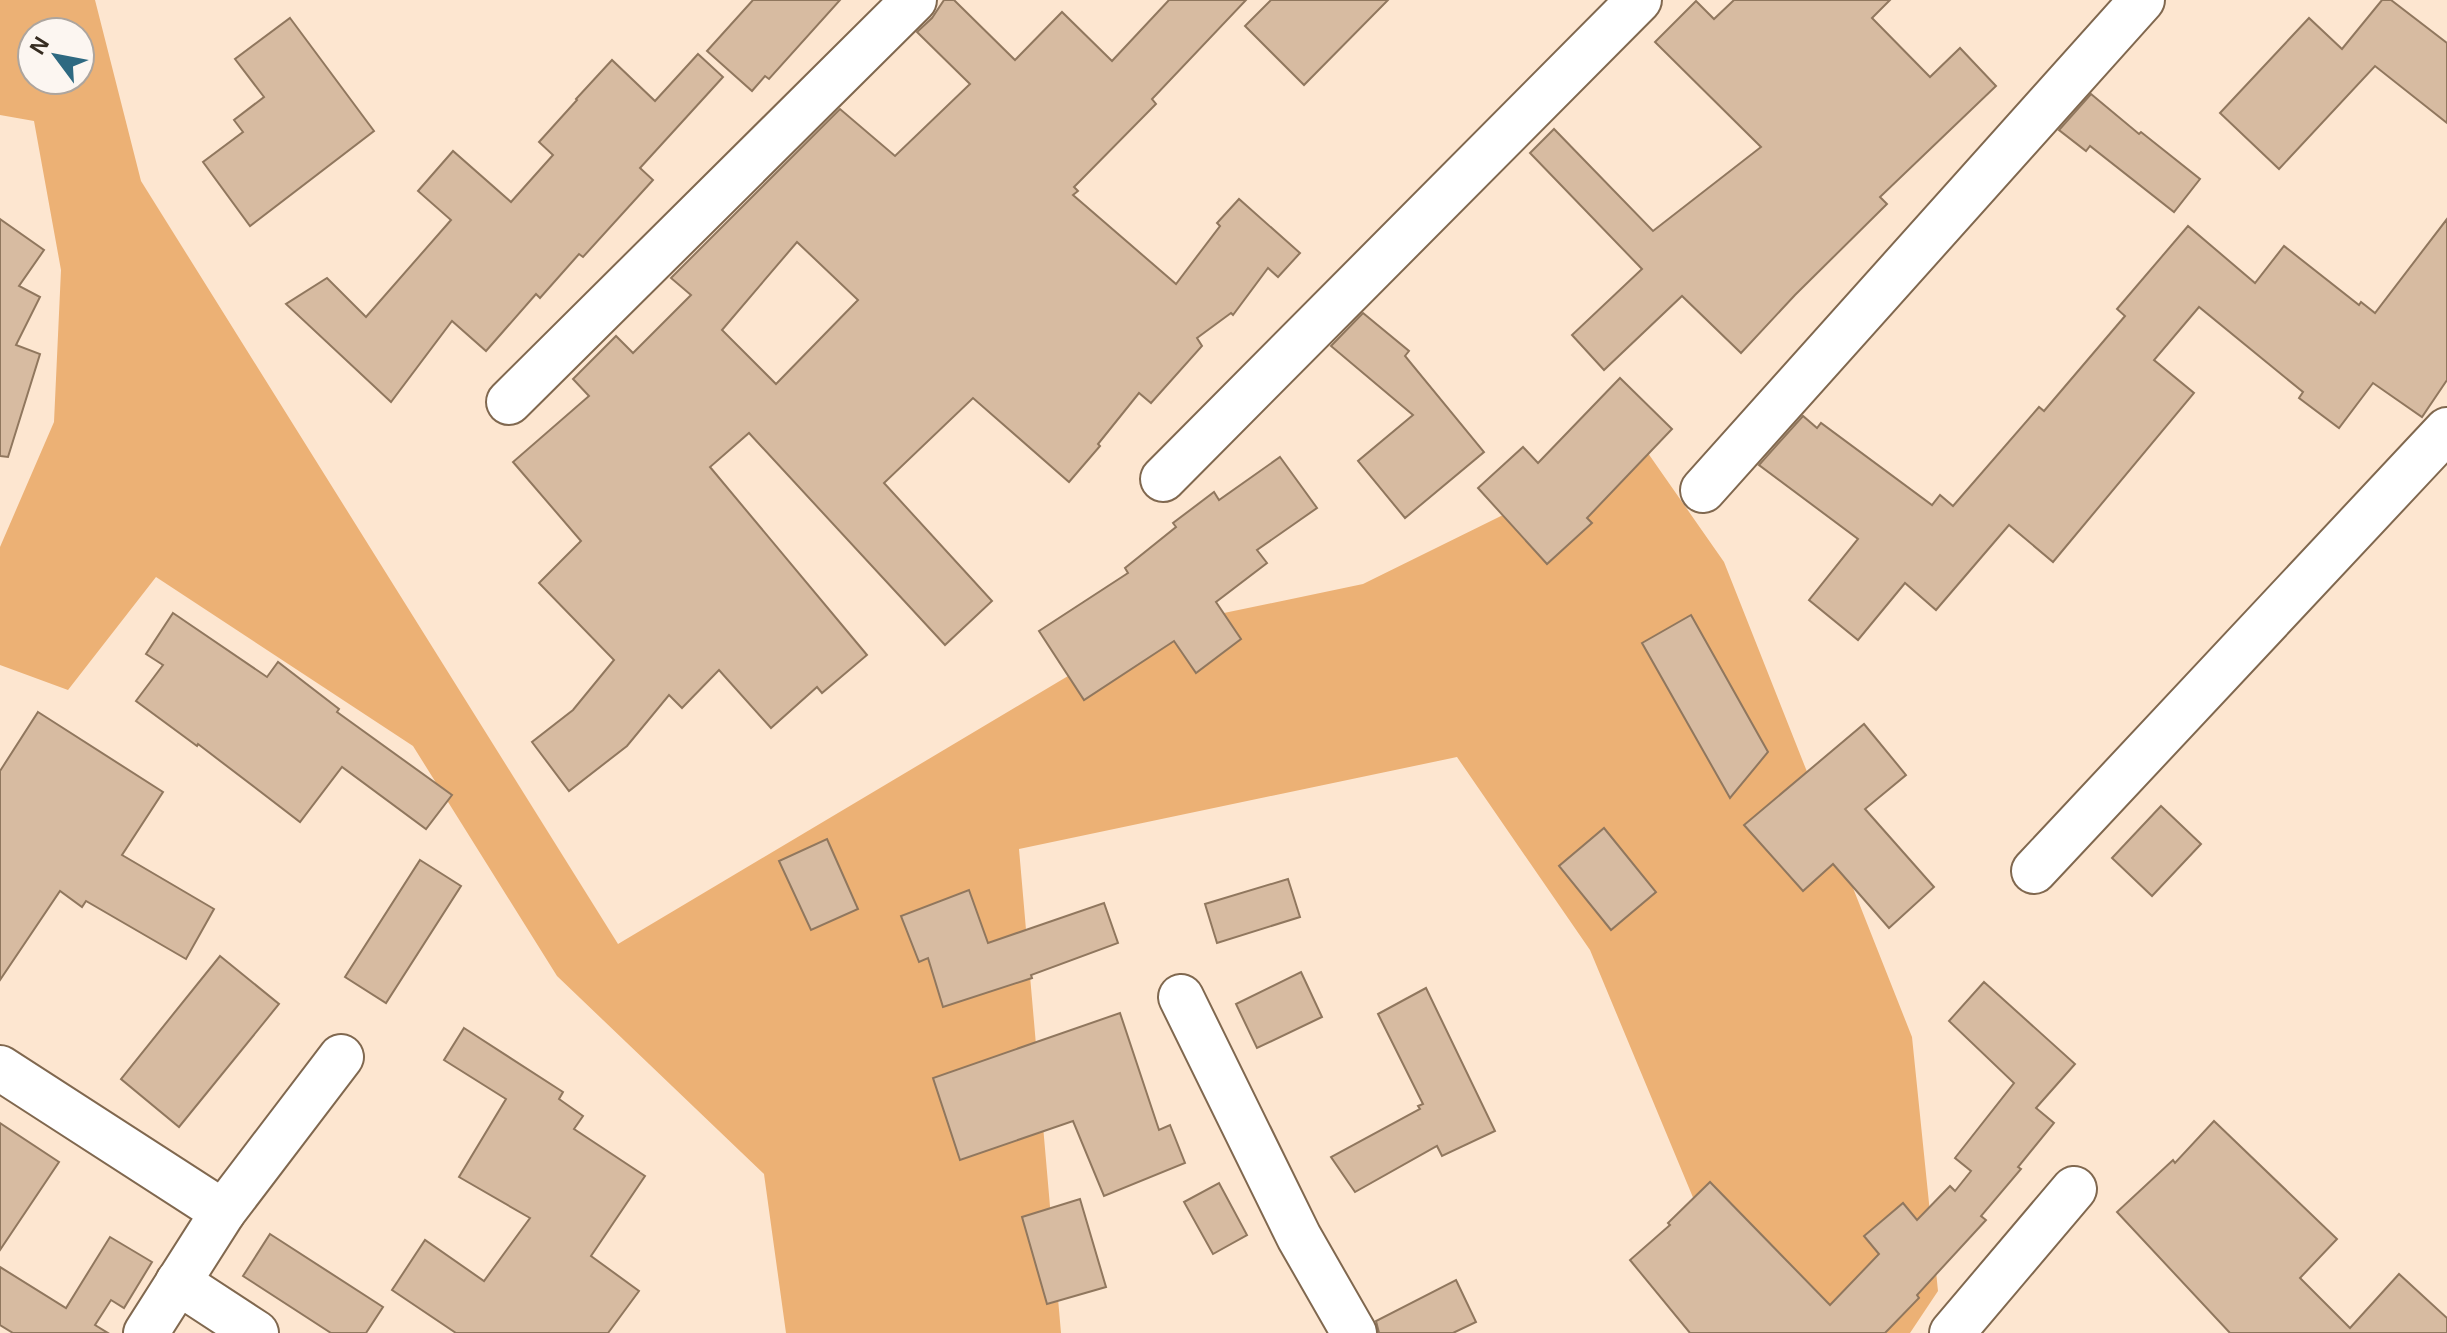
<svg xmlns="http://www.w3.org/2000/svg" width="2447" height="1333" font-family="Helvetica,sans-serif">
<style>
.green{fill:#ecb175;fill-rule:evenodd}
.building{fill:#d7bba1;stroke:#90775e;stroke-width:2;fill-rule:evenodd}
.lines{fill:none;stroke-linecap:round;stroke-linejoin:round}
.minor-casing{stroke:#80684f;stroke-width:48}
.minor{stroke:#fff;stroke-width:44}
</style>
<rect width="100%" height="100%" fill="#fde6d0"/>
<!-- green -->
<path class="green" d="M0 0H95L141 181 618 944 1147 629 1363 584 1643 446 1724 562 1912 1037 1938 1291 1910 1333H1772L1739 1308 1590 950 1457 757 1019 849 1061 1333H786L764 1174 557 976 413 746 156 577 68 690 0 665V547L54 422 61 270 34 121 0 115ZM32 32H80V80H32Z"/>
<!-- building -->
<g class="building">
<path d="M753 0H840L769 79 765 76 752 91 707 51Z"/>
<path d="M944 0H954L1015 60 1062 12 1112 61 1169 0H1246L1152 99 1156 104 1074 187 1078 191 1073 195 1176 284 1220 226 1217 223 1239 199 1300 253 1278 277 1268 268 1233 315 1231 313 1197 338 1202 346 1151 403 1139 393 1098 444 1100 446 1069 482 973 398 884 483 992 601 945 645 749 433 710 467 867 655 822 693 817 687 771 728 719 670 682 708 669 695 627 746 569 791 532 742 573 710 614 660 539 583 581 541 513 462 589 396 573 379 616 336 633 353 691 295 671 278 840 109 895 156 970 84 917 32 932 18ZM797 242 858 300 776 384 722 330Z"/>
<path d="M1271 0H1388L1304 85 1245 26Z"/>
<path d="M1734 0H1890L1872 18 1930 77 1960 48 1996 86 1880 197 1887 204 1795 295 1741 353 1682 296 1604 370 1572 335 1642 269 1530 153 1554 129 1653 231 1761 147 1655 42 1696 1 1714 19Z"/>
<path d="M2382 0H2391L2447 43V123L2375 66 2279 169 2220 113 2309 18 2342 49Z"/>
<path d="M290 18 374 131 250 226 203 162 243 132 234 120 264 97 235 59Z"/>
<path d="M698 54 723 77 640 168 653 180 583 257 579 254 540 298 536 294 486 351 452 321 391 402 286 304 327 278 366 317 451 220 418 191 453 151 511 202 553 155 539 142 577 100 576 99 612 60 655 101Z"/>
<path d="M2091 94 2139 134 2141 132 2200 179 2174 212 2090 146 2086 151 2059 130Z"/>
<path d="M0 219 44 250 19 286 40 297 16 345 40 354 8 457 0 456Z"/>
<path d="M2447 219V380L2422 417 2373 383 2339 428 2299 398 2303 392 2199 307 2154 360 2194 393 2053 562 2009 525 1936 610 1905 583 1858 640 1809 600 1858 539 1759 465 1803 416 1817 428 1821 423 1932 505 1940 495 1953 506 2039 407 2044 411 2125 316 2117 309 2188 226 2255 283 2284 246 2359 305 2361 302 2375 313Z"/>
<path d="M1363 313 1409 351 1405 356 1484 452 1405 518 1358 461 1413 415 1331 346Z"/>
<path d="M1620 378 1672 429 1587 518 1592 523 1547 564 1478 488 1523 447 1538 463Z"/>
<path d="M1280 457 1317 508 1257 550 1267 563 1216 602 1241 639 1196 673 1174 641 1084 700 1039 631 1128 573 1125 568 1176 527 1173 523 1214 492 1219 500Z"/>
<path d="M173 613 267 677 278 662 339 709 337 712 452 795 426 829 342 767 300 822 198 744 197 746 136 701 163 665 146 654Z"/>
<path d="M1691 615 1768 752 1730 798 1642 643Z"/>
<path d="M38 712 163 792 122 855 214 909 186 959 86 901 82 907 60 891 0 980V771Z"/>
<path d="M1864 724 1906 775 1865 809 1934 887 1889 928 1833 864 1803 891 1744 825Z"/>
<path d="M2161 806 2201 844 2152 896 2112 858Z"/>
<path d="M1604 828 1656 892 1611 930 1559 866Z"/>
<path d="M827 839 858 909 811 930 779 861Z"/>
<path d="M420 860 461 886 386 1003 345 977Z"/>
<path d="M1288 879 1300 917 1217 943 1205 904Z"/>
<path d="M969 890 988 943 1104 903 1118 943 1031 975 1032 978 943 1007 928 958 919 962 901 916Z"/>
<path d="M220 956 279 1004 179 1127 121 1079Z"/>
<path d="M1301 972 1322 1017 1257 1048 1236 1004Z"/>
<path d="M1984 982 2075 1064 2036 1108 2054 1123 2018 1167 2021 1169 1981 1216 1986 1220 1917 1295 1919 1298 1885 1333H1690L1630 1260 1670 1225 1668 1223 1710 1182 1830 1305 1879 1254 1864 1236 1903 1203 1917 1220 1950 1186 1955 1191 1971 1171 1955 1158 2014 1083 1949 1021Z"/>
<path d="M1426 988 1495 1131 1442 1156 1437 1146 1355 1192 1331 1157 1420 1109 1418 1106 1423 1104 1378 1014Z"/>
<path d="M1120 1013 1159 1130 1170 1125 1185 1163 1104 1196 1073 1121 960 1160 933 1078Z"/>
<path d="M464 1028 563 1092 559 1099 583 1116 574 1129 645 1176 591 1256 639 1291 608 1333H456L392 1290 425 1240 484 1281 530 1218 459 1177 506 1099 444 1060Z"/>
<path d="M2214 1121 2337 1239 2300 1278 2350 1328 2399 1274 2447 1318V1333H2230L2117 1212 2173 1160 2175 1163Z"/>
<path d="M0 1123 59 1162 0 1250Z"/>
<path d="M1219 1183 1247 1235 1213 1254 1184 1202Z"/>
<path d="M1080 1199 1106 1287 1047 1304 1022 1217Z"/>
<path d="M270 1234 383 1307 366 1333H331L243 1276Z"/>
<path d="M110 1237 152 1262 124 1308 111 1300 95 1325 108 1333H13L0 1325V1267L66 1308Z"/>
<path d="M1456 1280 1476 1322 1453 1333H1379L1376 1321Z"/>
</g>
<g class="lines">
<!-- minor casing -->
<g class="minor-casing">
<g id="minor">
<path d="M509 402 914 0"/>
<path d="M1163 479 1639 0"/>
<path d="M1703 490 2142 0"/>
<path d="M2034 871 2447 430"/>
<path d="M1181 997 1299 1237 1354 1333"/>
<path d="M0 1068 223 1212 146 1333"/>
<path d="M223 1212 341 1057"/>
<path d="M178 1282 256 1333"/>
<path d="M1952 1333 2074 1189"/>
</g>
</g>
<!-- minor -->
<use href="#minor" class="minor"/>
</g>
<!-- north arrow -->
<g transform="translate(56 56) rotate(302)"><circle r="38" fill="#fcf6f1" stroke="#ada59e" stroke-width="2"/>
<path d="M0-6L14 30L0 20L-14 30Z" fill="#2e6981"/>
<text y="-12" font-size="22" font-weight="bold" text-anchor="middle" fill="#362c21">N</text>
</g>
</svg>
